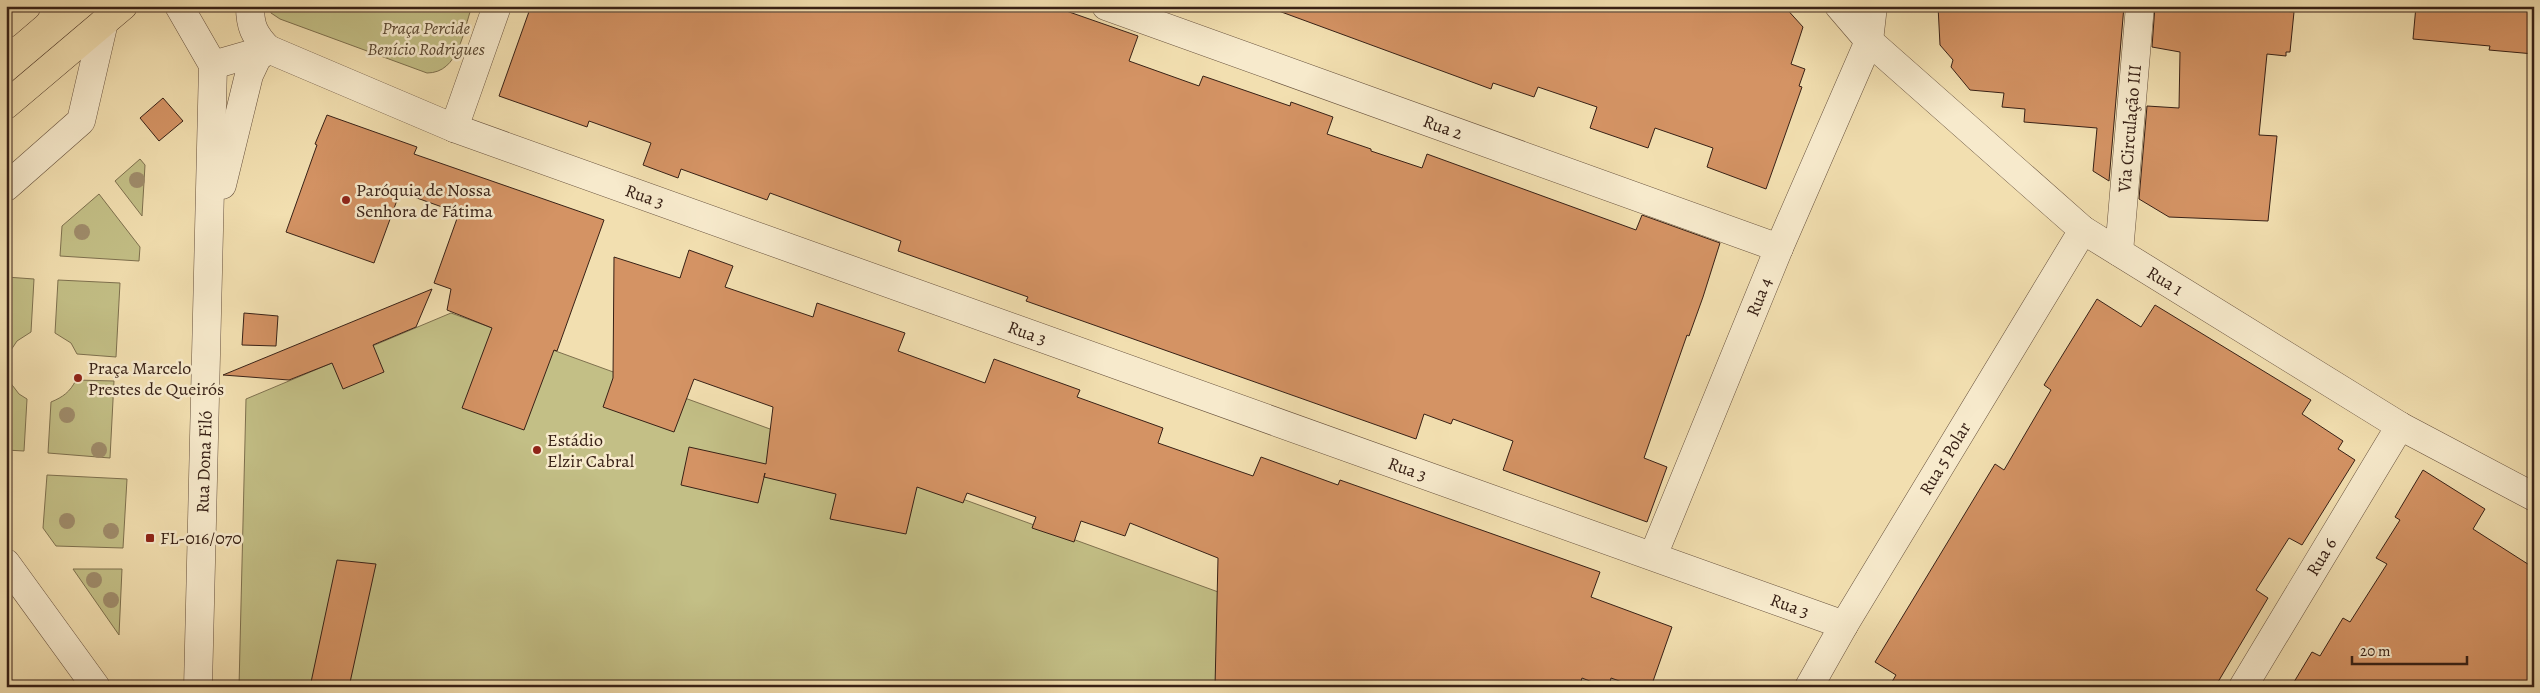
<svg xmlns="http://www.w3.org/2000/svg" width="2540" height="693" font-family="Alegreya,serif">
<style>
.green{fill:#c3bf86;stroke:#7e704e}
.building{fill:#d49364;stroke:#382116}
.lines{fill:none;stroke-linecap:round;stroke-linejoin:round}
.street-casing{stroke:#66503c;stroke-width:29}
.primary-casing{stroke:#382116;stroke-width:29}
.street{stroke:#f7eacc;stroke-width:28}
.primary{stroke:#f2dfb0;stroke-width:28}
.tree{fill:#9f8c6b}
.poi-dot{fill:#8f2418;stroke:#f7eacc;stroke-width:2}
.labels{text-anchor:middle;dominant-baseline:central;stroke-width:5;stroke-linejoin:round;paint-order:stroke}
.park-label{font-size:18px;font-style:italic;fill:#5b4832;stroke:#f7eacc}
.street-label{font-size:18px;fill:#382116;stroke:#f7eacc}
.poi-label{font-size:18px;fill:#382116;stroke:#f7eacc;text-anchor:start}
</style>
<rect width="100%" height="100%" fill="#f2dfb0"/>
<filter id="stains"><feTurbulence type="fractalNoise" baseFrequency=".004" numOctaves="4"/><feColorMatrix values="0 0 0 0 .2 0 0 0 0 .09 0 0 0 0 .02 0 0 0 .5 -.17"/></filter>
<radialGradient id="worn" r=".72"><stop offset=".6" stop-color="#630" stop-opacity="0"/><stop offset="1" stop-color="#630" stop-opacity=".3"/></radialGradient>
<!-- green -->
<g class="green">
<path d="M269 6H472C463 31 459 73 427 73L280 19 271 13Z"/>
<path d="M140 159 145 165 142 216 115 181Z"/>
<path d="M99 194 140 247 139 261 60 256 62 226Z"/>
<path d="M6 277 34 279 31 332 17 341 11 350H6Z"/>
<path d="M58 280 120 283 116 357 77 354 71 343 55 333Z"/>
<path d="M451 313 1221 593 1218 687H239L246 399Z"/>
<path d="M6 377 19 394 27 399 24 451 6 450Z"/>
<path d="M76 380 114 381 110 458 48 453 51 402C63 397 70 392 76 380Z"/>
<path d="M47 475 127 479 123 548 56 546 43 528Z"/>
<path d="M73 569H122L119 635Z"/>
</g>
<!-- building -->
<g class="building">
<path d="M531 6H1052L1138 36 1129 61 1199 86 1203 76 1290 106 1291 102 1333 117 1327 134 1371 149V151L1422 168 1427 154 1636 230 1642 215 1720 243 1703 297 1689 336 1687 335 1644 458 1667 467 1647 522 1503 470 1513 441 1453 419 1451 424 1424 414 1416 439 1026 301 1028 297 898 251 901 241 770 193 767 200 681 169 678 178 643 165 651 143 589 121 587 127 499 96Z"/>
<path d="M1276 6H1611L1617 8 1784 6 1803 27 1791 64 1805 69 1799 86 1802 87 1766 189 1707 167 1713 148 1655 128 1648 148 1590 128 1597 107 1538 87 1534 97 1493 83 1491 89 1276 10Z"/>
<path d="M1938 6H2124L2109 181 2093 171 2097 128 2024 122 2025 109 2002 107 2004 93 1970 90 1951 67 1953 60 1940 45Z"/>
<path d="M2155 6H2230L2294 12 2290 52H2286V56L2267 54 2259 135 2277 136 2268 221 2169 217 2139 199 2147 106 2179 108 2180 52 2152 47Z"/>
<path d="M2416 6H2534V54L2489 50 2490 46 2413 39Z"/>
<path d="M163 98 183 121 159 141 140 118Z"/>
<path d="M327 115 417 147 414 154 604 220 557 351 554 350 524 430 462 408 492 328 447 310 451 289 434 283 459 213 400 192 374 263 286 232 317 145 315 144Z"/>
<path d="M689 250 733 266 725 287 813 317 817 303 905 333 898 351 985 383 994 359 1080 390 1077 397 1163 428 1158 443 1253 476 1261 457 1338 485 1340 480 1600 572 1591 597 1672 627 1651 687H1636L1611 678 1609 687H1605L1582 678 1579 687H1215L1218 558 1130 523 1125 536 1081 521 1074 542 1032 528 1036 517 967 493 963 503 917 487 906 534 830 519 836 494 764 477 765 473 758 503 681 485 689 447 766 464 773 407 694 379 674 432 603 407 613 378 614 257 680 278Z"/>
<path d="M432 289 416 327 373 345 384 372 343 389 332 363 289 380 223 375Z"/>
<path d="M2097 299 2141 327 2155 305 2311 400 2302 414 2343 441 2338 449 2355 460 2302 545 2289 538 2256 590 2268 598 2215 687H1889L1896 675 1875 662 1995 464 2004 470 2051 390 2044 385Z"/>
<path d="M244 313 278 316 276 346 242 345Z"/>
<path d="M2423 470 2485 509 2473 529 2534 568V687H2291L2312 652 2320 656 2343 618 2350 622 2387 564 2376 558 2400 520 2395 517Z"/>
<path d="M337 560 376 564 349 687H310Z"/>
</g>
<g class="lines">
<!-- street casing -->
<g class="street-casing">
<g id="street">
<path d="M179 6 213 65 198 687"/>
<path d="M250 6C250 26 254 35 268 49"/>
<path id="s1" d="M1106 6 1779 248"/>
<path id="s2" d="M1839 6 1869 41 2083 230 2400 426 2534 497"/>
<path id="s3" d="M213 65 268 49 454 128 1844 625"/>
<path d="M454 128 497 6"/>
<path d="M222 185 249 75 257 58 268 49"/>
<path d="M6 187 81 121 104 22"/>
<path id="s4" d="M2119 252 2140 6"/>
<path id="s5" d="M1653 556 1779 248 1869 41 1873 6"/>
<path d="M6 563 96 687"/>
<path id="s6" d="M1809 687 1844 625 2083 230"/>
<path id="s7" d="M2243 687 2400 426"/>
</g>
</g>
<!-- primary casing -->
<g class="primary-casing">
<g id="primary">
<path d="M6 24 27 6"/>
<path d="M6 105 123 6"/>
</g>
</g>
<!-- street -->
<use href="#street" class="street"/>
<!-- primary -->
<use href="#primary" class="primary"/>
</g>
<!-- trees -->
<g class="tree">
<circle cx="137" cy="180" r="8"/>
<circle cx="82" cy="232" r="8"/>
<circle cx="67" cy="415" r="8"/>
<circle cx="99" cy="450" r="8"/>
<circle cx="67" cy="521" r="8"/>
<circle cx="111" cy="531" r="8"/>
<circle cx="94" cy="580" r="8"/>
<circle cx="111" cy="600" r="8"/>
</g>
<!-- markers -->
<g class="poi-dot">
<circle cx="346" cy="200" r="5"/>
<circle cx="78" cy="378" r="5"/>
<circle cx="537" cy="450" r="5"/>
<rect x="145" y="533" width="10" height="10" rx="2.5"/>
</g>
<g class="labels">
<!-- park labels -->
<g class="park-label">
<text x="426" y="28">Praça Percide<tspan x="426" dy="21">Benício Rodrigues</tspan></text>
</g>
<!-- street labels -->
<g class="street-label">
<text stroke="none"><textPath href="#s1" startOffset="358">Rua 2</textPath></text>
<text stroke="none"><textPath href="#s4" startOffset="124">Via Circulação III</textPath></text>
<text stroke="none"><textPath href="#s3" startOffset="462">Rua 3</textPath></text>
<text stroke="none"><textPath href="#s2" startOffset="428">Rua 1</textPath></text>
<text stroke="none"><textPath href="#s5" startOffset="280">Rua 4</textPath></text>
<text stroke="none"><textPath href="#s3" startOffset="868">Rua 3</textPath></text>
<text stroke="none"><textPath href="#s6" startOffset="266">Rua 5 Polar</textPath></text>
<text transform="translate(204 462) rotate(-88)">Rua Dona Filó</text>
<text stroke="none"><textPath href="#s3" startOffset="1272">Rua 3</textPath></text>
<text stroke="none"><textPath href="#s7" startOffset="152">Rua 6</textPath></text>
<text stroke="none"><textPath href="#s3" startOffset="1678">Rua 3</textPath></text>
</g>
<!-- poi labels -->
<g class="poi-label">
<text x="356" y="190">Paróquia de Nossa<tspan x="356" dy="21">Senhora de Fátima</tspan></text>
<text x="88" y="368">Praça Marcelo<tspan x="88" dy="21">Prestes de Queirós</tspan></text>
<text x="547" y="440">Estádio<tspan x="547" dy="21">Elzir Cabral</tspan></text>
<text x="160" y="538">FL-016/070</text>
</g>
</g>
<!-- margin -->
<rect width="2540" height="693" fill="none" stroke="#f2dfb0" stroke-width="25"/>
<rect x="8" y="8" width="2525" height="678" fill="none" stroke="#382116" stroke-width="2.5"/>
<rect x="12" y="12" width="2515" height="668" fill="none" stroke="#382116"/>
<!-- scale -->
<path d="M2352 656v8h115v-8" fill="none" stroke="#382116" stroke-width="2.5"/>
<text x="2360" y="656" font-size="15" fill="#382116" stroke="#f7eacc" stroke-width="4" paint-order="stroke">20 m</text>
<rect width="100%" height="100%" filter="url(#stains)"/>
<rect width="100%" height="100%" fill="url(#worn)"/>
</svg>
